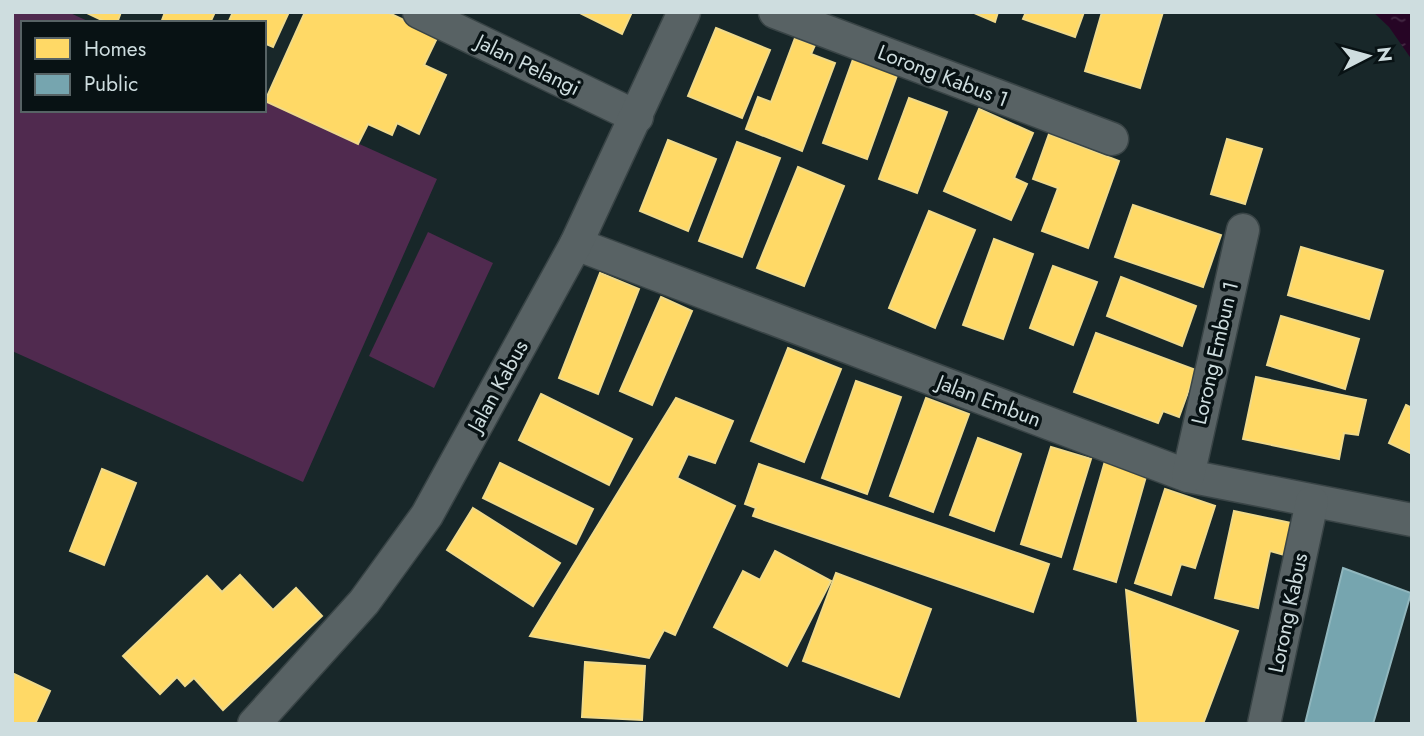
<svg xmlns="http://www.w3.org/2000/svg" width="1424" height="736" font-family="Jost,sans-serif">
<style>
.grass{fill:#502a4f}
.water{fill:url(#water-ripples)}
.homes{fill:#ffd966;stroke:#f0da8a;stroke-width:2}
.public{fill:#76a5af;stroke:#90b6bd;stroke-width:2}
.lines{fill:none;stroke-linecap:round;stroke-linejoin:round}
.minor-casing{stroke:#394446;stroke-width:35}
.minor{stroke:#586264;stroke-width:32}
.labels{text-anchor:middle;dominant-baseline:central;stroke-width:7;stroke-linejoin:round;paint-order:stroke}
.street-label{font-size:21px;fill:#cedddf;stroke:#081214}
</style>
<defs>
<pattern id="water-ripples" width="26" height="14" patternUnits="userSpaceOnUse" patternTransform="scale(1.75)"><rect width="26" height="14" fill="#260525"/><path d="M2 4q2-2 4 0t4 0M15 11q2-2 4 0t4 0" fill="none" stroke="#442944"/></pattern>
</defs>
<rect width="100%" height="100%" fill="#182729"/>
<!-- grass -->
<g class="grass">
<path d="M12 12H68L92 23H23V110H264V101L437 179 303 482 12 351Z"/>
<path d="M428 232 493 263 434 388 369 356Z"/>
</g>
<!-- water -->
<path class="water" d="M1373 12H1412V60L1389 27Z"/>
<!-- homes -->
<g class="homes">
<path d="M85 12H121L117 23H108Z"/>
<path d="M165 12H215L210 23H161Z"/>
<path d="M233 12H289L273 47 264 43V23H228Z"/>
<path d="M305 12H387L438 36 424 65 446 75 419 134 397 123 392 135 368 124 358 144 265 101Z"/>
<path d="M578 12H632L622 34Z"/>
<path d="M972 12H998L995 22Z"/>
<path d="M1026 12H1084L1075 37 1023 19Z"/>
<path d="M1102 12H1163L1140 88 1085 71Z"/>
<path d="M716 28 770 50 742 118 688 96Z"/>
<path d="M795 38 815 45 811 54 835 63 802 151 746 129 758 97 771 102Z"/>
<path d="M856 51 900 67 867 159 823 143Z"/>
<path d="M909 98 947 112 917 193 879 179Z"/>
<path d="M979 109 1033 133 1014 178 1027 184 1011 220 944 191Z"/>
<path d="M1049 134 1119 161 1088 248 1042 231 1058 188 1033 179Z"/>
<path d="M1227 139 1262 149 1245 204 1211 194Z"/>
<path d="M668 140 716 159 688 231 640 211Z"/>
<path d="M737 142 780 158 742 257 699 241Z"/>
<path d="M798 167 844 186 804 286 757 268Z"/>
<path d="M1133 205 1221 235 1203 287 1115 257Z"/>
<path d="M929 211 975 230 935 328 889 308Z"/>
<path d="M994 239 1033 254 1003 339 963 325Z"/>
<path d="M1301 247 1383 271 1369 319 1288 295Z"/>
<path d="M1053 266 1097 282 1073 345 1030 328Z"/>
<path d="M600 273 639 289 598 394 559 378Z"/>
<path d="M1121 277 1196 306 1182 346 1107 316Z"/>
<path d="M661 297 692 311 652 405 620 391Z"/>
<path d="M1281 316 1359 339 1345 389 1267 365Z"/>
<path d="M1096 333 1196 370 1179 417 1163 411 1158 423 1074 392Z"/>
<path d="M788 348 841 369 804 462 751 441Z"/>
<path d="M1256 377 1366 400 1358 435 1344 433 1339 459 1243 439Z"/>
<path d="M856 381 901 397 867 494 822 478Z"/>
<path d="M541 394 632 439 609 485 519 440Z"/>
<path d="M676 398 733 421 715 463 688 454 677 478 735 506 675 635 664 630 649 658 530 636Z"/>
<path d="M926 398 969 414 933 512 890 496Z"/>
<path d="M1406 405 1412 408V454L1389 443Z"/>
<path d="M978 438 1021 454 994 531 950 515Z"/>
<path d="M1051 447 1091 459 1061 557 1021 544Z"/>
<path d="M1105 461 1147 473 1116 582 1074 569Z"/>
<path d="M500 463 593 509 576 544 483 498Z"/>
<path d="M759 464 1049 564 1033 612 753 516 756 508 745 504Z"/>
<path d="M102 469 136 483 104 565 70 551Z"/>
<path d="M1165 489 1215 506 1195 568 1181 564 1171 595 1135 583Z"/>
<path d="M473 508 560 563 533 606 447 550Z"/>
<path d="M1234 511 1296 524 1288 556 1270 551 1258 608 1215 598Z"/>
<path d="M775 551 831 581 787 666 714 627 743 571 760 580Z"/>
<path d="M836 573 931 609 899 697 803 661Z"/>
<path d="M240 575 273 610 296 588 322 616 223 710 194 678 185 686 177 677 160 694 123 656 207 576 222 592Z"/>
<path d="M1126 590 1238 631 1203 724H1138Z"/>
<path d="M585 662 645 666 642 720 582 717Z"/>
<path d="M14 674 50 691 35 724H12Z"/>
</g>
<!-- public -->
<path class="public" d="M1343 568 1411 593 1373 724H1305Z"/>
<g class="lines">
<!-- minor casing -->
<g class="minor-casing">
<g id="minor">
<path d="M419 12 637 117"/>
<path d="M775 12 1112 139"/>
<path d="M576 244 1188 476 1412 520"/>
<path d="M1188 476 1243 230"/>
<path d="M254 724 364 602 427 515 576 244 684 12"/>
<path d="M1264 724 1312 502"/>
</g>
</g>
<!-- minor -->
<use href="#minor" class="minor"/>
</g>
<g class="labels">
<!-- street labels -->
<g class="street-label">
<text transform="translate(528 65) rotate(26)">Jalan Pelangi</text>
<text transform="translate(943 76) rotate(21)">Lorong Kabus 1</text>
<text transform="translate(1215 353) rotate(-77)">Lorong Embun 1</text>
<text transform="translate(498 386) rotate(-61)">Jalan Kabus</text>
<text transform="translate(989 401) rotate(21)">Jalan Embun</text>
<text transform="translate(1288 613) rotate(-78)">Lorong Kabus</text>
</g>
</g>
<!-- border -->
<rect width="1424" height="736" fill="none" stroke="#cedddf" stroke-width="28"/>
<!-- legend -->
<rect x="21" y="21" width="245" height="91" fill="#081214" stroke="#576365" stroke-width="2"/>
<rect x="35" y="38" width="35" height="21" fill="#ffd966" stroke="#576365" stroke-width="2"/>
<text x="84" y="56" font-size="21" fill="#cedddf">Homes</text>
<rect x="35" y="74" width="35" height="21" fill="#76a5af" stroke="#576365" stroke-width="2"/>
<text x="84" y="91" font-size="21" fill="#cedddf">Public</text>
<!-- north arrow -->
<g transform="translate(1368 56) rotate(84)" stroke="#081214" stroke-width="5" paint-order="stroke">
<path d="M0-5L12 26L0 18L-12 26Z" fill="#cedddf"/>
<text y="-10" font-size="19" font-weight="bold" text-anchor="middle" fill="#cedddf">N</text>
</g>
</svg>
